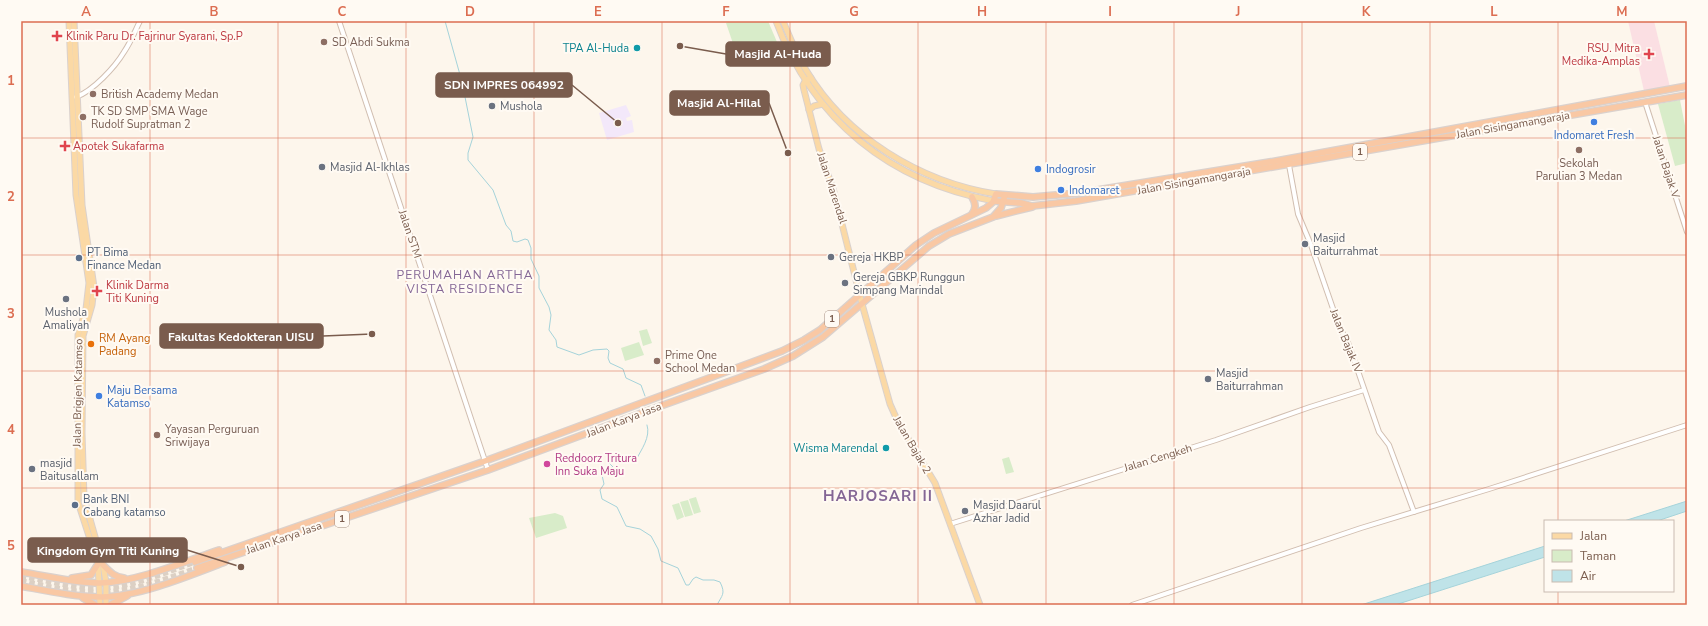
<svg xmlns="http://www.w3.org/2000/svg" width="1708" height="626" font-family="'Nunito Sans',sans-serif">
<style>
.education{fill:#f3e8fa}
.medical{fill:#fbdfe3}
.green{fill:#d8ecc9}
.water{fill:#bfe3e8;stroke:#a5d3da}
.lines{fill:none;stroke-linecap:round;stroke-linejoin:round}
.stream{stroke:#a5d3da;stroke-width:1}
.trunk-tunnel{stroke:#dcd0c4;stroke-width:5.5;stroke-dasharray:5.5 3;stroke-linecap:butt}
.tertiary-casing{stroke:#d1beb0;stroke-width:6}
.primary-casing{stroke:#dad1cd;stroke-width:7}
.trunk-casing{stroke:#dad1cd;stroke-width:8}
.tertiary{stroke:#fff;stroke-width:4}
.primary{stroke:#fbd9a5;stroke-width:5}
.trunk{stroke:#f9c8a4;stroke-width:5.5}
.grid{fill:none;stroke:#dc6d51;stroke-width:1;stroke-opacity:0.55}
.health-dot{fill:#e0444e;stroke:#fffaf3;stroke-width:1.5}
.education-dot{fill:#8d6e63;stroke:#fffaf3;stroke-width:1.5}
.culture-dot{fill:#0f9aa8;stroke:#fffaf3;stroke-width:1.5}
.worship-dot{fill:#6b7280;stroke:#fffaf3;stroke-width:1.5}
.shop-dot{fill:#3f7fe0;stroke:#fffaf3;stroke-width:1.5}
.service-dot{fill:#5c6f8a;stroke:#fffaf3;stroke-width:1.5}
.food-dot{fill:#e8710a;stroke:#fffaf3;stroke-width:1.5}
.hotel-dot{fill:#d1479c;stroke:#fffaf3;stroke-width:1.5}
.labels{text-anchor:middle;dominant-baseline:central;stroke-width:4;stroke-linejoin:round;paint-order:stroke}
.shield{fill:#fffaf3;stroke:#a28b7f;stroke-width:1}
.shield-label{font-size:10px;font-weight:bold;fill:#7a5c4d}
.health-label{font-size:11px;fill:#be3a42;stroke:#fffaf3;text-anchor:start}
.education-label{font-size:11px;fill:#785e54;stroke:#fffaf3;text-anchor:start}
.culture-label{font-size:11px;fill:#0d838f;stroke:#fffaf3;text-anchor:end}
.worship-label{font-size:11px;fill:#5b616d;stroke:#fffaf3;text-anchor:start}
.street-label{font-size:11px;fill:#7a5c4d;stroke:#fffaf3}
.shop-label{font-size:11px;fill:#366cbe;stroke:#fffaf3;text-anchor:start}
.service-label{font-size:11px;fill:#4e5e75;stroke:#fffaf3;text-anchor:start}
.food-label{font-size:11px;fill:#c56008;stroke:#fffaf3;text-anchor:start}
.hotel-label{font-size:11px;fill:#b23c85;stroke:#fffaf3;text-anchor:start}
.neighbourhood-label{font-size:12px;letter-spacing:1px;fill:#846695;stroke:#fffaf3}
.district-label{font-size:15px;font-weight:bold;letter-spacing:1px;fill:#846695;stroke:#fffaf3}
.leader{fill:none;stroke:#7a5c4d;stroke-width:1.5}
.callout-dot{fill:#7a5c4d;stroke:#fffaf3;stroke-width:1.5}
.callout{fill:#7a5c4d;stroke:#7a5c4d;stroke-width:1.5}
.callout-label{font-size:12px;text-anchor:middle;font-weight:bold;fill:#fff}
.neatline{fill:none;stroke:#dc6d51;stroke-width:1.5}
.grid-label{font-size:13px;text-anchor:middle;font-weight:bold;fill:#dc6d51}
</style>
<rect width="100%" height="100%" fill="#fdf6ec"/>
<!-- education -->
<path class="education" d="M626 105 631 116 626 118 627 121 632 120 634 132 607 140 599 113Z"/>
<!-- medical -->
<path class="medical" d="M1628 21H1654L1670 87 1644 91Z"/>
<!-- green -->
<g class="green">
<path d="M731 21H768L780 49 740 64 726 23Z"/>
<path d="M1680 100 1687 136V163L1675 166 1658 104Z"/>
<path d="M647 329 652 343 643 346 639 331Z"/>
<path d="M639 342 644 355 625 361 621 348Z"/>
<path d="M1009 457 1014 472 1006 474 1002 459Z"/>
<path d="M696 497 701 512 694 514 689 499Z"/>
<path d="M688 500 693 515 685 517 680 502Z"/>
<path d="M679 503 684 517 677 520 672 505Z"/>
<path d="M555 513 563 516 567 528 536 538 529 518Z"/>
</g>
<!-- water -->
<g class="water">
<path d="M1687 501V511L1657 521H1624Z"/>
<path d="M1545 546V557L1395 605H1361Z"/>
</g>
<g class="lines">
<!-- stream -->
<g class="stream">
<path d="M445 21 462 82 473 137 468 153V160L493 190 506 225 511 231 513 241 517 242 525 239 528 240 531 248V259L539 276V288L549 307 551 315 549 330 556 340 557 347 579 355 593 350 607 349 609 351 608 358 610 363 623 369 626 378 641 385 645 396"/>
<path d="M647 425C651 437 641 450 636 460L619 459 609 461V463L613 467 602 475 604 484 600 490 602 499 617 507 626 526 640 529 651 536 658 549 661 561 678 568 686 585H689L693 579 696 577 703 580H714L720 582C726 594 722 595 717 605"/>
</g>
<!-- trunk-tunnel -->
<g class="trunk-tunnel">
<path d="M21 576C46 580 72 588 97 588 131 588 164 573 195 562"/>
<path d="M21 581C47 586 76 594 103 592 135 591 166 579 197 568"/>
</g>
<!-- tertiary casing -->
<g class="tertiary-casing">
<g id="tertiary">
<path d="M339 21 488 470"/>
<path d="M76 97C93 91 115 67 124 52 131 42 135 31 140 21"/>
<path d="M1645 102 1687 232"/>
<path d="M1289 165 1298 214 1311 245 1339 326 1349 345 1379 432 1389 445 1414 512"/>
<path d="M950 524 1216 440 1310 407 1364 390"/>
<path d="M1132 605 1361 528 1489 489 1687 425"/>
</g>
</g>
<!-- primary casing -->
<g class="primary-casing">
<g id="primary">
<path d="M69 21 76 195 89 283 86 309 78 335V502L98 564 100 605"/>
<path d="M74 21 82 205 94 287 92 305 83 336 82 433 84 498 103 565 106 582V605"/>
<path d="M776 21C813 120 890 182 994 201"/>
<path d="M783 21C790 38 797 55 806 70 846 137 920 182 996 194"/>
<path d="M811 78 805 81 803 85 804 90 819 149 834 192 862 304 890 404 898 422 935 483 980 605"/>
<path d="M809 110 814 106 823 104"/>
</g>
</g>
<!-- trunk casing -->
<g class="trunk-casing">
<g id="trunk">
<path d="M994 201 1021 203 1032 206 1076 201 1687 95"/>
<path d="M972 214C976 208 976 204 972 197"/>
<path d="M996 216 1032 207"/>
<path d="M195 562 485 461 782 351 804 340 820 330 916 245 934 233 986 208 993 202 996 194 1033 197 1079 193 1276 161 1687 86"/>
<path d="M103 565C110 572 114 577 124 578"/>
<path d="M197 568 488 470 655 408 764 369 793 356 823 337 929 246 949 234 993 217 1001 208 1005 195"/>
<path d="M21 572C47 576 74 583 100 583 137 582 184 562 219 550"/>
<path d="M72 578 91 575 98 564"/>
<path d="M21 586C48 591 75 597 102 597 138 597 191 575 225 562"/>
<path d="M83 598 95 605"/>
<path d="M110 605 127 596"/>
</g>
</g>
<!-- tertiary -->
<use href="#tertiary" class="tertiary"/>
<!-- primary -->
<use href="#primary" class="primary"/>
<!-- trunk -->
<use href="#trunk" class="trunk"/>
</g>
<!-- grid -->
<path class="grid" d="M150 21V605M278 21V605M406 21V605M534 21V605M662 21V605M790 21V605M918 21V605M1046 21V605M1174 21V605M1302 21V605M1430 21V605M1558 21V521M21 138H1687M21 255H1687M21 371H1687M21 488H1687M1558 591V605"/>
<!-- markers -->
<g class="health-dot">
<path d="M55 30h4v4h4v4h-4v4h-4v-4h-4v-4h4z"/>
<path d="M1647 48h4v4h4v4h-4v4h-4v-4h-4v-4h4z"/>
<path d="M63 140h4v4h4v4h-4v4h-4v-4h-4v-4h4z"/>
<path d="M95 285h4v4h4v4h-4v4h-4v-4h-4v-4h4z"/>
</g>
<g class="education-dot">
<circle cx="324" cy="42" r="4"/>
<circle cx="93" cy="94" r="4"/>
<circle cx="83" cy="117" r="4"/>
<circle cx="1579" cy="150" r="4"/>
<circle cx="657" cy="361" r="4"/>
<circle cx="157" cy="435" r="4"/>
</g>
<g class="culture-dot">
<circle cx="637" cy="48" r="4"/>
<circle cx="886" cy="448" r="4"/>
</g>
<g class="worship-dot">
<circle cx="492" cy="106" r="4"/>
<circle cx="322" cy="167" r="4"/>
<circle cx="1305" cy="244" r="4"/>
<circle cx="831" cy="257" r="4"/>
<circle cx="845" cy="283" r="4"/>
<circle cx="66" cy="299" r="4"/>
<circle cx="1208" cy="379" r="4"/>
<circle cx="32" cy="469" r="4"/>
<circle cx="965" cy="511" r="4"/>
</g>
<g class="shop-dot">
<circle cx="1594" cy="122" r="4"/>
<circle cx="1038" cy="169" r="4"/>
<circle cx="1061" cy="190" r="4"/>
<circle cx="99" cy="396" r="4"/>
</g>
<g class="service-dot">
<circle cx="79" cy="258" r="4"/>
<circle cx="75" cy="505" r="4"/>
</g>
<circle class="food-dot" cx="91" cy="344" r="4"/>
<circle class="hotel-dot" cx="547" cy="464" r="4"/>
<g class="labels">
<!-- shield labels -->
<g class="shield">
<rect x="1353" y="144" width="14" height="16" rx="3"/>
<rect x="825" y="311" width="14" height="16" rx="3"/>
<rect x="335" y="511" width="14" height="16" rx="3"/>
</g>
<g class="shield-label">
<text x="1360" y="152">1</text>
<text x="832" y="319">1</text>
<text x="342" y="519">1</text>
</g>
<!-- health labels -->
<g class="health-label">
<text x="66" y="36">Klinik Paru Dr. Fajrinur Syarani, Sp.P</text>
<text x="1640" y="48" text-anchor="end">RSU. Mitra<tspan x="1640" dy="13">Medika-Amplas</tspan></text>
<text x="73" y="146">Apotek Sukafarma</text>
<text x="106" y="285">Klinik Darma<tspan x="106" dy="13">Titi Kuning</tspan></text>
</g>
<!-- education labels -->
<g class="education-label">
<text x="332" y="42">SD Abdi Sukma</text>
<text x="101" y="94">British Academy Medan</text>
<text x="91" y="111">TK SD SMP SMA Wage<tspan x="91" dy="13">Rudolf Supratman 2</tspan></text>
<text x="1579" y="163" text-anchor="middle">Sekolah<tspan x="1579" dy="13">Parulian 3 Medan</tspan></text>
<text x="665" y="355">Prime One<tspan x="665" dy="13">School Medan</tspan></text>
<text x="165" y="429">Yayasan Perguruan<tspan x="165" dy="13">Sriwijaya</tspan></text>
</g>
<!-- culture labels -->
<g class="culture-label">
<text x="629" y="48">TPA Al-Huda</text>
<text x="878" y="448">Wisma Marendal</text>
</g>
<!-- worship labels -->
<g class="worship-label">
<text x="500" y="106">Mushola</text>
<text x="330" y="167">Masjid Al-Ikhlas</text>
<text x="1313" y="238">Masjid<tspan x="1313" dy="13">Baiturrahmat</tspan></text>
<text x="839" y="257">Gereja HKBP</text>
<text x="853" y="277">Gereja GBKP Runggun<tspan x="853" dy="13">Simpang Marindal</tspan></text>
<text x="66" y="312" text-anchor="middle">Mushola<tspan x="66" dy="13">Amaliyah</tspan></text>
<text x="1216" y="373">Masjid<tspan x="1216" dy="13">Baiturrahman</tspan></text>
<text x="40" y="463">masjid<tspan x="40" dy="13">Baitusallam</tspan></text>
<text x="973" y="505">Masjid Daarul<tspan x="973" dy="13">Azhar Jadid</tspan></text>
</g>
<!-- street labels -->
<g class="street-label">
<text transform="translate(1513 125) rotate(-10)">Jalan Sisingamangaraja</text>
<text transform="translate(1666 167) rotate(72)">Jalan Bajak V</text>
<text transform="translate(1194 181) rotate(-10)">Jalan Sisingamangaraja</text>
<text transform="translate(832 188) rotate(72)">Jalan Marendal</text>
<text transform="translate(410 234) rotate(71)">Jalan STM</text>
<text transform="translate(1346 341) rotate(68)">Jalan Bajak IV</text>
<text transform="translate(78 393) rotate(-89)">Jalan Brigjen Katamso</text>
<text transform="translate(624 420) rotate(-21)">Jalan Karya Jasa</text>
<text transform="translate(912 445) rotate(60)">Jalan Bajak 2</text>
<text transform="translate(1158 458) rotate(-17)">Jalan Cengkeh</text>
<text transform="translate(284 538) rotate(-19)">Jalan Karya Jasa</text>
</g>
<!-- shop labels -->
<g class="shop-label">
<text x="1594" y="135" text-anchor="middle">Indomaret Fresh</text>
<text x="1046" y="169">Indogrosir</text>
<text x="1069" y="190">Indomaret</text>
<text x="107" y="390">Maju Bersama<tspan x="107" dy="13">Katamso</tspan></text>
</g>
<!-- service labels -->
<g class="service-label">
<text x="87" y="252">PT Bima<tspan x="87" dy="13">Finance Medan</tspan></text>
<text x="83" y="499">Bank BNI<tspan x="83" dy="13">Cabang katamso</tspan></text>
</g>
<!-- food labels -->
<g class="food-label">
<text x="99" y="338">RM Ayang<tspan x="99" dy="13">Padang</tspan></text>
</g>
<!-- hotel labels -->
<g class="hotel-label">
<text x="555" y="458">Reddoorz Tritura<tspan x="555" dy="13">Inn Suka Maju</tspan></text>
</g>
<!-- neighbourhood labels -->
<g class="neighbourhood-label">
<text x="465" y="275">PERUMAHAN ARTHA<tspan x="465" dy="14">VISTA RESIDENCE</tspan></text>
</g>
<!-- district labels -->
<g class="district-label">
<text x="878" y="496">HARJOSARI II</text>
</g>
</g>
<!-- callouts -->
<path class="leader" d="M680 46L726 54M618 123L572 85M788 153L769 103M372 334L323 336M241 567L187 550"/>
<g class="callout-dot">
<circle cx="680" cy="46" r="4"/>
<circle cx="618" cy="123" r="4"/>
<circle cx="788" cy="153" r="4"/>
<circle cx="372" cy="334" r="4"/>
<circle cx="241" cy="567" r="4"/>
</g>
<g class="callout">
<rect x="726" y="42" width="104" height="24" rx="4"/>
<rect x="436" y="73" width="136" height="24" rx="4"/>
<rect x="670" y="91" width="99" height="24" rx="4"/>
<rect x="160" y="324" width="163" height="24" rx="4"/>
<rect x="28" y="538" width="159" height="24" rx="4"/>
</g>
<g class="callout-label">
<text x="778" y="58">Masjid Al-Huda</text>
<text x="504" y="89">SDN IMPRES 064992</text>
<text x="719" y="107">Masjid Al-Hilal</text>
<text x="241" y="341">Fakultas Kedokteran UISU</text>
<text x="108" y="555">Kingdom Gym Titi Kuning</text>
</g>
<!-- border -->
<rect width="1708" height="626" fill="none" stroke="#fffaf3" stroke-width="44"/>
<!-- legend -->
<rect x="1544" y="520" width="130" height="72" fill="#fffaf3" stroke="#cabbb1"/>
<rect x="1552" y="533" width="20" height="6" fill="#fbd9a5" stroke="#cabbb1"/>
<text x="1580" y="540" font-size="12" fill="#7a5c4d">Jalan</text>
<rect x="1552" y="550" width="20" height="12" fill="#d8ecc9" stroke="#cabbb1"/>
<text x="1580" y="560" font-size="12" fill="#7a5c4d">Taman</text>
<rect x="1552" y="570" width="20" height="12" fill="#bfe3e8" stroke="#cabbb1"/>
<text x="1580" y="580" font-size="12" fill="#7a5c4d">Air</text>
<rect x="22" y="22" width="1664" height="582" class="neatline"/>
<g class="grid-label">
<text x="86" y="16">A</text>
<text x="214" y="16">B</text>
<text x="342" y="16">C</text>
<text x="470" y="16">D</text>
<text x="598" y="16">E</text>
<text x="726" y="16">F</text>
<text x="854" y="16">G</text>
<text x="982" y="16">H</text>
<text x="1110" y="16">I</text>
<text x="1238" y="16">J</text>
<text x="1366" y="16">K</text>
<text x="1494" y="16">L</text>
<text x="1622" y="16">M</text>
<text x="11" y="85">1</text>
<text x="11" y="201">2</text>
<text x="11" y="318">3</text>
<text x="11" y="434">4</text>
<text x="11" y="550">5</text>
</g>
</svg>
